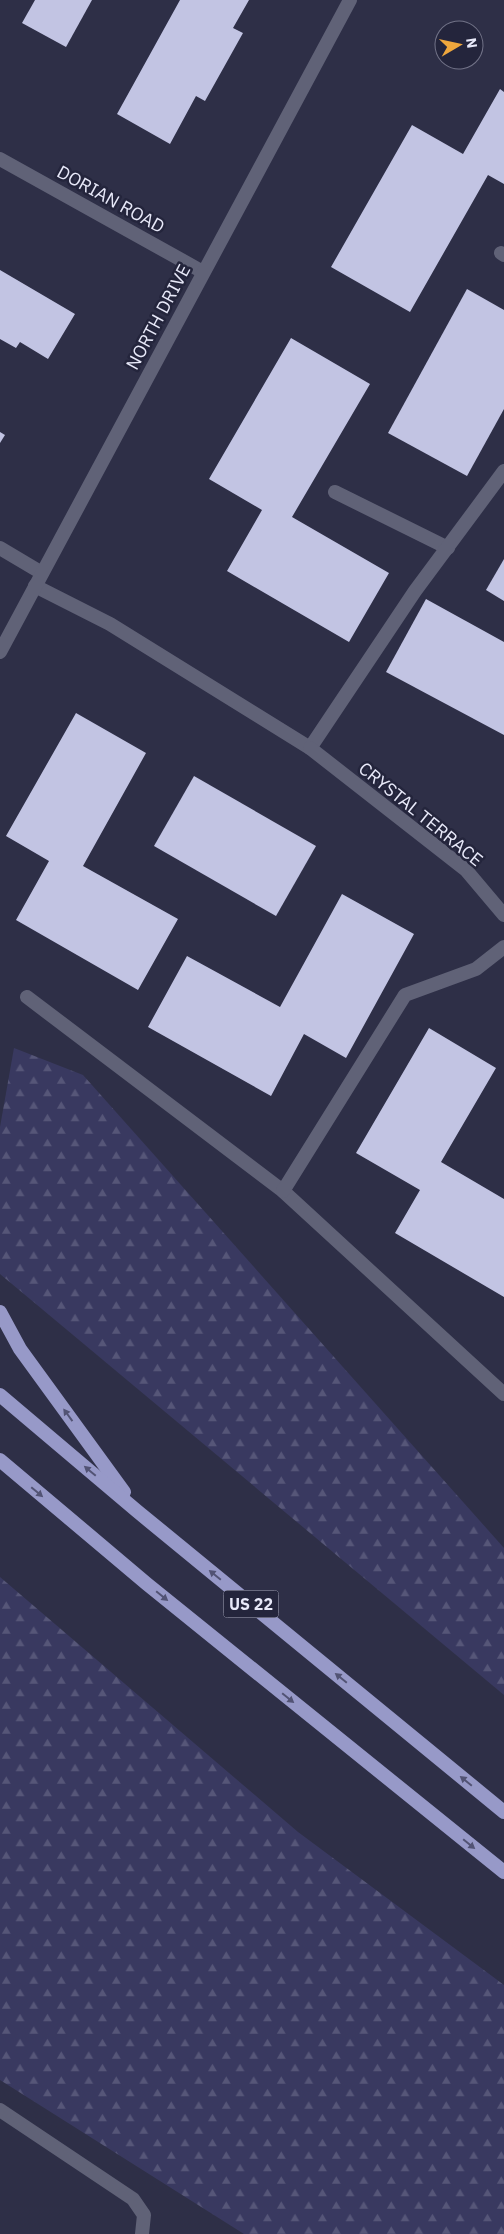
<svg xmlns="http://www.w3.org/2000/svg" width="504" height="2234" font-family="'IBM Plex Sans',sans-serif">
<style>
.forest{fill:url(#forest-firs)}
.building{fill:#c2c4e3}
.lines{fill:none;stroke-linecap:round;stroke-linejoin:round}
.service{stroke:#606277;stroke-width:14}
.minor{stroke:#606277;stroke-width:14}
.trunk{stroke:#9799c8;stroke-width:14}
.oneway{fill:#525374}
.labels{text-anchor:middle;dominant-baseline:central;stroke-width:5;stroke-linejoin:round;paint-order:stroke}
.shield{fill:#24253c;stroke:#adaec0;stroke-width:1}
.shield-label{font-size:16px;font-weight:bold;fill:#e8e9f9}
.street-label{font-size:18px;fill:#e8e9f9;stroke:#24253c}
</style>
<defs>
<pattern id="forest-firs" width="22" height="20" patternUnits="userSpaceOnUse" patternTransform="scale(1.25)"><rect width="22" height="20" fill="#393960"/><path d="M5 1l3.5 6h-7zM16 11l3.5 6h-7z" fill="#565678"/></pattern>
</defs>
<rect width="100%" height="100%" fill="#2e2f47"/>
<!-- forest -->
<g class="forest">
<path d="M14 1048 83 1075 504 1548V1695L0 1274V1127Z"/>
<path d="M0 1577 298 1832 504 1985V2234H244L0 2080Z"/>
</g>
<!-- building -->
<g class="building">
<path d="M35 0H92L66 47 22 23Z"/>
<path d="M180 0H249L233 28 243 33 205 101 196 96 170 144 117 114Z"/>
<path d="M500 89 504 92V184L488 175 410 312 331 267 412 125 463 154Z"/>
<path d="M0 270 75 314 48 359 20 342 16 348 0 339Z"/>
<path d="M467 289 504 310V409L467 476 388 433Z"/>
<path d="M291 338 370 384 292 517 389 573 349 642 227 571 262 510 209 479Z"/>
<path d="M0 432 5 435 0 443Z"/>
<path d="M504 559V601L486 590Z"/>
<path d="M426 599 504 642V735L386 672Z"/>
<path d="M76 713 146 753 83 866 178 919 138 990 16 920 49 861 6 836Z"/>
<path d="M194 776 316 846 276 916 154 846Z"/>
<path d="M342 894 414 934 346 1058 304 1034 271 1096 148 1027 187 956 280 1007Z"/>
<path d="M429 1028 496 1068 441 1162 504 1199V1297L395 1233 420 1190 356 1153Z"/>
</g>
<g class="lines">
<!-- service -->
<g class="service">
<path d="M501 253 504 255"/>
<path d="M335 492 448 548"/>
<path d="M0 548 42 573"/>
<path d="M35 586 110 624 310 748 415 591 504 471"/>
<path d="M27 997 283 1191 504 1394"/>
<path d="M283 1191 405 995 476 969 504 947"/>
</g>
<!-- minor -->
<g class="minor">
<path d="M0 159 203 272"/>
<path d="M0 652 350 0"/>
<path d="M310 748 466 870 504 915"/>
<path d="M0 2110 133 2199 144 2215 142 2234"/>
</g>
<!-- trunk -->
<g class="trunk">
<path d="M0 1312 20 1349 124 1492"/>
<path d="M0 1395 137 1511 504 1812"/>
<path d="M0 1460 147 1584 504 1872"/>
</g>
</g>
<!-- one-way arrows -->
<defs><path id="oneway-solid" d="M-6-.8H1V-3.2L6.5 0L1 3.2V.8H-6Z" transform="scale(1.25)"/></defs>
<g class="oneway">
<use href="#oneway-solid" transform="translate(68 1415) rotate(-126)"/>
<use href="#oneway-solid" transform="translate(90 1471) rotate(-140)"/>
<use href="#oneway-solid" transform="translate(37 1492) rotate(40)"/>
<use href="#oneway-solid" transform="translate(215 1575) rotate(-141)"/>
<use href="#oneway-solid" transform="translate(162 1596) rotate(39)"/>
<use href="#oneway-solid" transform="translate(341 1678) rotate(-141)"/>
<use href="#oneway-solid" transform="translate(288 1698) rotate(39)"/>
<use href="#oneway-solid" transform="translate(466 1781) rotate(-141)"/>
<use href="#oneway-solid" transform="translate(469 1844) rotate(39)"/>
</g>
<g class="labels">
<!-- shield labels -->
<rect class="shield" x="223.5" y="1590.5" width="55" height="27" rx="4"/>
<g class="shield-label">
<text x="251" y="1604">US 22</text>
</g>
<!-- street labels -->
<g class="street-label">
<text transform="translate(111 199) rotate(29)">DORIAN ROAD</text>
<text transform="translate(158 317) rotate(-62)">NORTH DRIVE</text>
<text transform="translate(421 814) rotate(39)">CRYSTAL TERRACE</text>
</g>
</g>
<!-- north arrow -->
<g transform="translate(459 45) rotate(81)"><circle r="24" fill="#24253c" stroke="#727388"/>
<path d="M0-4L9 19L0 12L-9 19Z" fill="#efa73d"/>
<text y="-8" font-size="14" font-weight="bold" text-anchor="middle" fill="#e8e9f9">N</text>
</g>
</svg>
